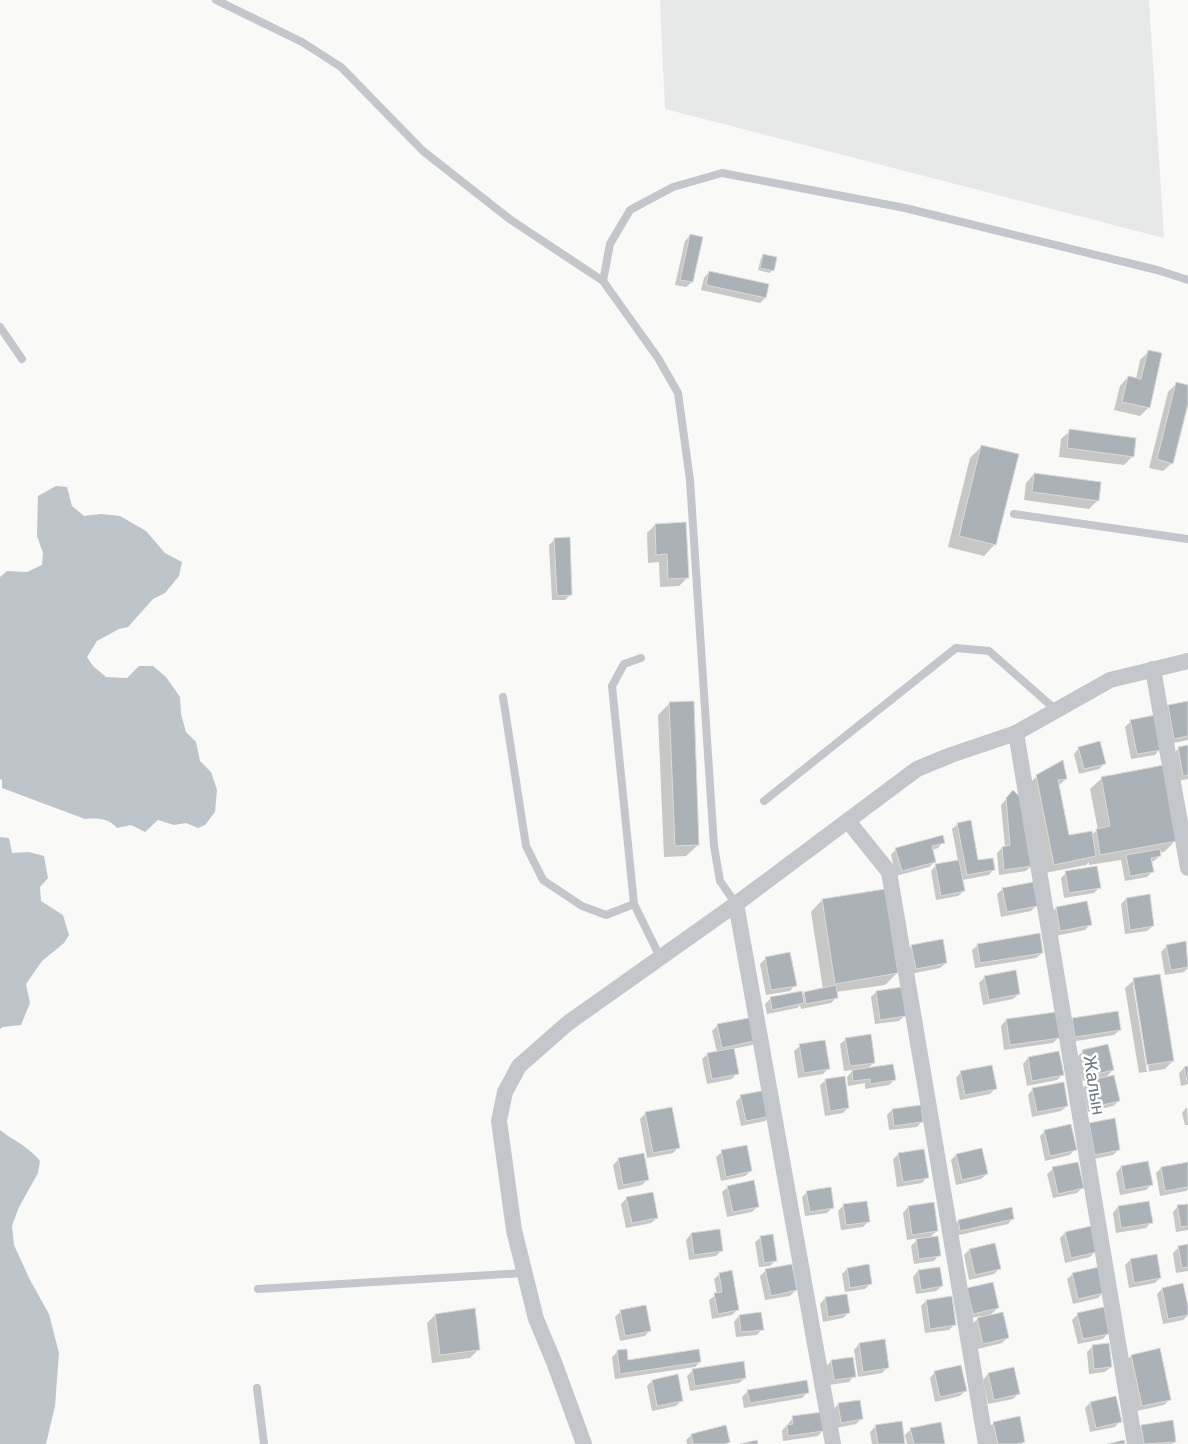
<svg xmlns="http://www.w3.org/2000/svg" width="1188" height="1444" font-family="Barlow,sans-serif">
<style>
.built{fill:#e7e8e8}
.water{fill:#bdc5cb}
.shadow{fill:#0003;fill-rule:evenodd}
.building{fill:#aab1b7;stroke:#dbdbd9}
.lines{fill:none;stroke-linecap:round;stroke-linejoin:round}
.service{stroke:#c3c6ca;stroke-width:8}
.minor{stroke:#c3c6ca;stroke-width:16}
.labels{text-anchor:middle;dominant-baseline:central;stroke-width:5;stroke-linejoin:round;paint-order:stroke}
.street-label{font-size:18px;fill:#6a7886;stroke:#fff}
</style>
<rect width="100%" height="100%" fill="#f9f9f7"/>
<!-- built -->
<path class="built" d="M660 0H1149L1164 238 665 109Z"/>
<!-- water -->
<g class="water">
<path d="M56 486 67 487 72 506 84 516 101 514 120 516 146 531 165 553 182 562 179 576 165 593 153 599 128 627 119 629 97 641 87 657 93 666 106 677 127 678 139 666H153L166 677 180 697 181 714 186 732 196 742 200 761 211 772 217 790 215 812 205 825 198 828 186 823 174 825 158 820 145 832 131 825 117 828C108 818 98 818 85 819L2 788V780L0 779V577L7 571 27 572 42 565 43 553 37 536 38 496Z"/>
<path d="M0 837 9 838 12 853 29 852 44 856 48 878 40 887 41 901 63 915 69 935 64 943 42 961 26 984 30 1003 21 1025 3 1027 0 1029Z"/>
<path d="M0 1130C14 1141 28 1146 40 1161L38 1173 19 1207 12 1226 14 1245 30 1280 49 1314 59 1353 55 1406 46 1444H0Z"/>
</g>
<!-- shadow -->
<g class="shadow">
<path d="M690 235 692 282 686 287 675 285 685 241Z"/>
<path d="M763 255 772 270 770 273 758 270 761 258Z"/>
<path d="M709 272 765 298 760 303 701 290 704 278Z"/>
<path d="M1148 352 1149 407 1140 416 1114 410 1120 386 1128 377 1136 379 1140 360Z"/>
<path d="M1177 383 1188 386V399L1172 463 1163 471 1149 468 1168 392Z"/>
<path d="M1070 431 1133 456 1124 465 1059 457 1061 439Z"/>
<path d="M982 446 995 544 984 556 948 547 970 458Z"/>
<path d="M1034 474 1098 500 1089 509 1024 500 1026 483Z"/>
<path d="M655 525 687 578 679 586 660 587 659 562 648 563 647 533Z"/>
<path d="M555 539 571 594 565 600H552L549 545Z"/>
<path d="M1188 702V740L1169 744 1163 711 1169 706Z"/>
<path d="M670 703 698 845 686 856 664 857 658 715Z"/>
<path d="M1131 721 1160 749 1155 755 1131 759 1125 727Z"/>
<path d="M1188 746V779L1178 781 1173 754 1179 748Z"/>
<path d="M1079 748 1105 763 1099 769 1079 774 1074 754Z"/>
<path d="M1037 776 1066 779 1058 786 1068 837 1091 835 1098 830 1090 789 1102 778 1176 840 1164 852 1159 853 1160 856 1154 861 1150 862 1152 872 1147 877 1125 881 1121 860 1089 865V862L1086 865 1045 873 1028 785Z"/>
<path d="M1013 792 1032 865 1026 871 999 875 997 853 1002 848 1005 847 1001 805Z"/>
<path d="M958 824 977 862 994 869 989 875 962 880 964 891 958 896 936 900 931 871 936 865 958 861 952 829Z"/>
<path d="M943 842 938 848 932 850 935 862 929 867 896 876 891 855 896 849Z"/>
<path d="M1066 873 1100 887 1094 893 1064 898 1061 878Z"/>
<path d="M1003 889 1037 905 1031 911 1001 917 997 894Z"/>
<path d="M1126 899 1153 926 1147 931 1125 934 1121 904Z"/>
<path d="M822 900 897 973 885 985 836 992 837 997 831 1003 801 1009 800 1005 797 1008 767 1014 765 1004 770 999 801 996 804 993 823 989 811 912Z"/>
<path d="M1056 908 1090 924 1085 930 1055 936 1051 913Z"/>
<path d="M1185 943 1188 968 1184 972 1165 975 1161 952 1166 947Z"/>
<path d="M978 945 1042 953 1036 958 975 968 972 950Z"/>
<path d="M912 946 946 963 940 968 910 974 906 952Z"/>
<path d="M766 958 795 985 790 991 766 995 760 964Z"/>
<path d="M985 977 1019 994 1013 999 983 1005 979 983Z"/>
<path d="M1134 980 1173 1061 1165 1069 1139 1073 1125 988ZM1133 985H1135L1149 1071 1147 1072Z"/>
<path d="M876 992 905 1015 899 1021 875 1024 871 997Z"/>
<path d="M1006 1020 1059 1037 1053 1043 1004 1050 1001 1026Z"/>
<path d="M1073 1020 1120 1030 1114 1035 1070 1042 1067 1025Z"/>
<path d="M718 1025 757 1040 752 1045 733 1049 737 1073 732 1079 707 1084 702 1059 708 1054 717 1052 712 1031Z"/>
<path d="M846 1039 874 1062 867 1069 894 1080 889 1085 865 1089V1083L848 1086 847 1077 853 1070 844 1071 840 1044Z"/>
<path d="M800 1046 828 1069 823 1074 798 1078 794 1051Z"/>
<path d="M1083 1051 1113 1070 1105 1078 1119 1101 1113 1106 1088 1112 1083 1088 1091 1079 1083 1081 1077 1057Z"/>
<path d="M1028 1058 1062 1075 1057 1080 1027 1086 1023 1064Z"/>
<path d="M1188 1067V1084L1181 1086 1179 1073 1184 1068Z"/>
<path d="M961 1072 995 1089 990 1094 960 1100 956 1078Z"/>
<path d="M826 1080 848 1108 843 1113 825 1116 820 1085Z"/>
<path d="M1033 1089 1067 1106 1061 1111 1032 1117 1028 1095Z"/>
<path d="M741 1096 771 1116 765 1121 741 1126 736 1102Z"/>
<path d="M1187 1107 1188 1125H1185L1182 1113Z"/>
<path d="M892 1110 922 1121 917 1127 889 1130 887 1115Z"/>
<path d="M646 1113 678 1148 673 1153 647 1158 640 1119Z"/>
<path d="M1084 1130 1118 1150 1113 1155 1089 1160Z"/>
<path d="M1045 1131 1075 1149 1070 1155 1045 1161 1040 1136Z"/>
<path d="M722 1152 751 1171 745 1176 721 1181 716 1157Z"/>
<path d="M899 1154 927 1177 922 1183 897 1187 893 1159Z"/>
<path d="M956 1155 987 1174 981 1179 956 1185 951 1160Z"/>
<path d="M618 1160 648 1179 642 1185 618 1190 613 1165Z"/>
<path d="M1187 1163 1188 1189 1186 1191 1160 1196 1156 1173 1161 1168Z"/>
<path d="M1121 1167 1151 1185 1146 1190 1120 1195 1116 1173Z"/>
<path d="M1053 1169 1083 1187 1077 1193 1053 1198 1047 1174Z"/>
<path d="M728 1187 758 1206 752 1212 727 1217 722 1192Z"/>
<path d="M807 1192 833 1207 827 1213 805 1216 802 1197Z"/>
<path d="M627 1198 657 1218 651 1223 626 1228 621 1204Z"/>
<path d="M1148 1202 1151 1222 1146 1228 1116 1233 1113 1213 1118 1207Z"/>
<path d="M844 1205 869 1221 863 1227 841 1230 838 1211Z"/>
<path d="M1188 1205V1230L1176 1232 1173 1212 1178 1206Z"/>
<path d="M908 1207 937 1231 929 1238 939 1255 934 1261 914 1264 911 1246 919 1238 907 1240 903 1213Z"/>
<path d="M1013 1218 1008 1224 955 1236 953 1226 958 1221Z"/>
<path d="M1065 1233 1095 1252 1090 1257 1065 1263 1060 1238Z"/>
<path d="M691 1234 722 1250 716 1256 689 1260 686 1240Z"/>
<path d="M761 1237 776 1260 770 1266 759 1267 755 1242Z"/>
<path d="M1188 1246V1271L1176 1273 1173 1253 1179 1247Z"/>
<path d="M969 1250 999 1269 994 1274 969 1280 964 1255Z"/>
<path d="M1130 1260 1160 1278 1155 1283 1129 1288 1125 1265Z"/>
<path d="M847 1269 870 1284 865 1289 845 1292 842 1274Z"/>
<path d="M766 1270 796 1290 790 1296 765 1300 760 1276Z"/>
<path d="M918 1271 942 1286 936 1291 916 1294 913 1277Z"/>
<path d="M720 1274 737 1310 732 1315 712 1319 709 1300 717 1294 714 1279Z"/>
<path d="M1073 1274 1103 1293 1098 1298 1073 1304 1067 1279Z"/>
<path d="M1162 1289 1188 1312V1315L1183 1320 1163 1324 1157 1294Z"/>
<path d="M962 1294 998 1308 989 1316 1008 1337 1002 1343 978 1349 972 1324 981 1316 967 1319Z"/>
<path d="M825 1298 848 1313 843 1318 823 1322 820 1304Z"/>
<path d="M926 1301 955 1324 949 1330 925 1333 921 1306Z"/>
<path d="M621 1311 650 1330 645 1336 620 1341 615 1317Z"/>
<path d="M1078 1314 1108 1333 1103 1339 1078 1344 1072 1320Z"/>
<path d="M435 1315 479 1349 470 1358 432 1363 427 1323Z"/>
<path d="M739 1316 762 1329 757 1335 736 1337 734 1322Z"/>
<path d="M884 1341 887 1368 882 1373 858 1377 854 1350 859 1344Z"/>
<path d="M1092 1347 1111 1367 1105 1372 1089 1374 1087 1352Z"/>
<path d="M617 1352 627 1361 700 1362 695 1367 615 1379 612 1357Z"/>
<path d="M1131 1356 1170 1399 1164 1405 1137 1411 1126 1361Z"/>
<path d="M831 1361 854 1376 849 1382 829 1385 826 1367Z"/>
<path d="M693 1370 745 1378 739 1383 690 1391 687 1376Z"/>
<path d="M935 1372 965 1391 960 1396 935 1402 930 1378Z"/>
<path d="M988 1374 1019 1393 1013 1399 988 1404 983 1380Z"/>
<path d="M652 1381 682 1400 676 1406 652 1411 647 1386Z"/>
<path d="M748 1391 808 1392 802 1398 744 1408 742 1397Z"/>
<path d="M1090 1403 1120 1421 1115 1427 1090 1432 1085 1408Z"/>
<path d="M838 1404 861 1419 856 1424 836 1428 833 1410Z"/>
<path d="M793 1418 823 1430 818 1436 783 1441 782 1431Z"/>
<path d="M994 1423 1024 1441 1022 1444H992L988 1428Z"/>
<path d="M1141 1426 1175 1442 1172 1444H1138L1136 1432Z"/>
<path d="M726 1427 729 1442 727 1444H687L686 1440 691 1435Z"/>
<path d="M875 1427 904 1444H872L870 1432Z"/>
<path d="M911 1429 944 1444H907L905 1435Z"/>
</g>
<!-- building -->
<g class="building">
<path d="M690 234 703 237 693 282 680 280Z"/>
<path d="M763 254 777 257 774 271 760 268Z"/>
<path d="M709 271 769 284 766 298 706 285Z"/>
<path d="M1148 350 1162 353 1150 408 1122 402 1128 376 1141 379Z"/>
<path d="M1176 382 1188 385V404L1173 464 1157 459Z"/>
<path d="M1069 429 1136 438 1134 457 1067 448Z"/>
<path d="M981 445 1019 454 996 545 959 536Z"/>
<path d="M1034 473 1101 482 1099 501 1032 492Z"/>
<path d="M686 522 689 578 668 579 667 554 656 555 655 524Z"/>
<path d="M570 537 572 595 557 596 554 538Z"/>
<path d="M694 701 699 845 675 846 669 702Z"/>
<path d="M1188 701V736L1174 739 1168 705Z"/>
<path d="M1155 715 1162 750 1137 754 1130 720Z"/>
<path d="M1100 741 1106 764 1084 769 1078 747Z"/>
<path d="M1188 745V775L1183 776 1178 747Z"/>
<path d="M1063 760 1067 779 1058 780 1069 835 1092 831 1096 856 1054 865 1036 775Z"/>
<path d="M1164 765 1177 841 1100 855 1096 829 1110 826 1101 777Z"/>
<path d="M1013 790 1024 801 1033 866 1004 870 1002 847 1010 845 1006 798Z"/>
<path d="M971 820 978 860 993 858 995 870 967 875 957 823Z"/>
<path d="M943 835 945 843 932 846 936 862 902 871 895 848Z"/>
<path d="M1160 849 1161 856 1151 858 1154 872 1130 876 1126 855Z"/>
<path d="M959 860 965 891 941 896 935 864Z"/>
<path d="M1097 866 1101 888 1069 893 1065 871Z"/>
<path d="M1033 882 1038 906 1007 912 1002 888Z"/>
<path d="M885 889 898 973 835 984 822 899Z"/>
<path d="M1150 894 1154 926 1130 930 1126 898Z"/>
<path d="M1087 901 1092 925 1060 931 1056 907Z"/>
<path d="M1040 933 1043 953 980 963 977 944Z"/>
<path d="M943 939 947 963 916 969 911 945Z"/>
<path d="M1186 941 1188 967 1171 970 1166 945Z"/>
<path d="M790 952 797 986 771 990 765 957Z"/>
<path d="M1016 970 1020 994 989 1000 984 976Z"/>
<path d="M1160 974 1174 1061 1147 1065 1133 978Z"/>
<path d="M836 985 838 998 806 1004 804 992Z"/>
<path d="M902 987 906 1016 880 1020 876 991Z"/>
<path d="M802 991 804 1003 772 1010 770 997Z"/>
<path d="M1118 1011 1121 1030 1075 1037 1072 1018Z"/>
<path d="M1056 1012 1060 1038 1010 1045 1006 1019Z"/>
<path d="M754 1017 759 1040 722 1048 717 1024Z"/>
<path d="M871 1034 875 1063 850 1066 845 1038Z"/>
<path d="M825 1040 830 1069 804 1073 799 1044Z"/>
<path d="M1108 1044 1114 1070 1088 1076 1082 1050Z"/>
<path d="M734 1048 739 1074 712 1079 707 1053Z"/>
<path d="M1059 1051 1064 1075 1032 1081 1028 1057Z"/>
<path d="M893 1064 896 1080 870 1084V1079L853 1081 852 1070Z"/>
<path d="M992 1065 997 1089 965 1095 960 1071Z"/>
<path d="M1188 1066V1081H1187L1184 1067Z"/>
<path d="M1114 1075 1120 1101 1094 1107 1088 1081Z"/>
<path d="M845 1076 849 1108 830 1111 825 1079Z"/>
<path d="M1064 1082 1068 1106 1037 1112 1032 1088Z"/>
<path d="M767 1090 772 1116 746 1121 740 1095Z"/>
<path d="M921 1105 923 1122 894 1126 892 1109Z"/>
<path d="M672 1107 680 1148 653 1153 645 1112Z"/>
<path d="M1115 1118 1120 1150 1095 1155 1089 1123Z"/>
<path d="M1071 1124 1077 1150 1050 1156 1044 1130Z"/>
<path d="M747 1145 752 1171 726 1177 721 1150Z"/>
<path d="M982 1148 988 1174 962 1180 956 1154Z"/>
<path d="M924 1149 929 1178 903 1182 898 1153Z"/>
<path d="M644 1153 649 1180 623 1185 618 1158Z"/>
<path d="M1148 1161 1153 1185 1125 1190 1121 1166Z"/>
<path d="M1078 1162 1084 1188 1058 1194 1052 1167Z"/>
<path d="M1188 1162V1187L1165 1191 1161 1167Z"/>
<path d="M754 1180 759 1207 733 1212 727 1186Z"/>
<path d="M831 1187 834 1208 810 1212 806 1191Z"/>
<path d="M653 1192 658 1218 632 1223 626 1197Z"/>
<path d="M867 1201 870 1222 846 1225 843 1204Z"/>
<path d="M1149 1201 1153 1223 1121 1228 1118 1206Z"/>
<path d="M934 1202 938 1231 912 1235 908 1206Z"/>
<path d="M1188 1204V1226L1181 1227 1177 1205Z"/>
<path d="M1012 1207 1014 1219 960 1231 958 1220Z"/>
<path d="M1091 1226 1097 1252 1071 1258 1065 1232Z"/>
<path d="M720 1229 723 1251 694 1255 691 1233Z"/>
<path d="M773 1234 777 1261 764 1263 760 1236Z"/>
<path d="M938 1236 941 1256 919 1259 916 1239Z"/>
<path d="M995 1243 1001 1269 975 1275 969 1249Z"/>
<path d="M1188 1244V1267L1182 1268 1178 1246Z"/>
<path d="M1157 1254 1161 1278 1134 1283 1130 1259Z"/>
<path d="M792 1264 797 1290 771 1296 765 1269Z"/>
<path d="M869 1264 872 1284 850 1288 847 1268Z"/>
<path d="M940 1267 943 1286 921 1290 918 1270Z"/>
<path d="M1099 1267 1104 1293 1078 1299 1072 1273Z"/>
<path d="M732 1270 739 1310 718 1314 714 1293 722 1292 719 1273Z"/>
<path d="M993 1282 999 1308 973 1314 967 1288Z"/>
<path d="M1183 1283 1188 1306V1315L1168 1319 1162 1288Z"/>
<path d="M847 1294 850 1313 828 1317 825 1297Z"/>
<path d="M952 1296 956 1325 930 1329 926 1300Z"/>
<path d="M646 1305 651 1331 625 1336 620 1310Z"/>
<path d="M1104 1307 1109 1334 1083 1339 1077 1313Z"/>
<path d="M475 1308 480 1350 440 1355 435 1314Z"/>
<path d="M761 1312 764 1330 741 1332 739 1315Z"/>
<path d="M1003 1312 1009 1338 983 1344 977 1318Z"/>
<path d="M885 1339 889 1368 863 1372 859 1343Z"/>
<path d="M1109 1343 1112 1367 1094 1369 1092 1345Z"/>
<path d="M1160 1348 1171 1400 1142 1406 1131 1355Z"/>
<path d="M627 1349 628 1360 699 1349 701 1362 620 1374 617 1350Z"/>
<path d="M853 1357 856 1377 834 1380 831 1360Z"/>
<path d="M744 1361 746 1378 695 1386 692 1369Z"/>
<path d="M961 1365 967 1391 940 1397 934 1371Z"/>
<path d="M1014 1367 1020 1394 994 1400 988 1373Z"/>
<path d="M678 1374 683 1401 657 1406 652 1380Z"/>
<path d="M807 1380 809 1393 750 1403 747 1390Z"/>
<path d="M1116 1396 1122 1422 1096 1428 1090 1402Z"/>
<path d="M860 1400 863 1419 841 1423 838 1403Z"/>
<path d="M822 1412 824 1431 788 1436 787 1425 793 1424 792 1416Z"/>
<path d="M1020 1416 1025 1442 1016 1444H998L993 1422Z"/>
<path d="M1173 1420 1176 1442 1144 1444 1141 1425Z"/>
<path d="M902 1421 905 1444H878L875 1425Z"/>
<path d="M941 1422 945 1444H914L910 1428Z"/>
<path d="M726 1425 730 1442 724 1444H693L691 1434Z"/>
<path d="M757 1440 758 1444H740Z"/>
<path d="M1124 1440 1125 1444H1107Z"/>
</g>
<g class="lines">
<!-- service -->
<g class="service">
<path d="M216 0 302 42 341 67 423 151 511 220 603 281"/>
<path d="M0 327 22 359"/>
<path d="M1014 514 1188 539"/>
<path d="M641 658 624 664 612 686 634 904 660 957"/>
<path d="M503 697 526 846 543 880 582 906 606 915 634 904"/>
<path d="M764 801 956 648 989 651 1056 710"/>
<path d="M736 904 720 881 714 846 690 480 678 393 658 358 603 281 610 244 630 210 673 187 722 173 905 208 1157 270 1188 280"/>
<path d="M258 1289 524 1273"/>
<path d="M257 1388 264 1444"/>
</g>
<!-- minor -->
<g class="minor">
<path d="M1153 669 1188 868"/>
<path d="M1016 733 1135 1444"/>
<path d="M848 821 889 872 986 1444"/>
<path d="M736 904 833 1444"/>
<path d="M584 1444 554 1362 536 1319 514 1230 499 1121 505 1092 519 1066 568 1023 736 904 917 769 951 755 1016 733 1110 680 1188 661"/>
</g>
</g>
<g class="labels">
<!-- street labels -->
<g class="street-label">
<text transform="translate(1095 1085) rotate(81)">Жалын</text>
</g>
</g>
</svg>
